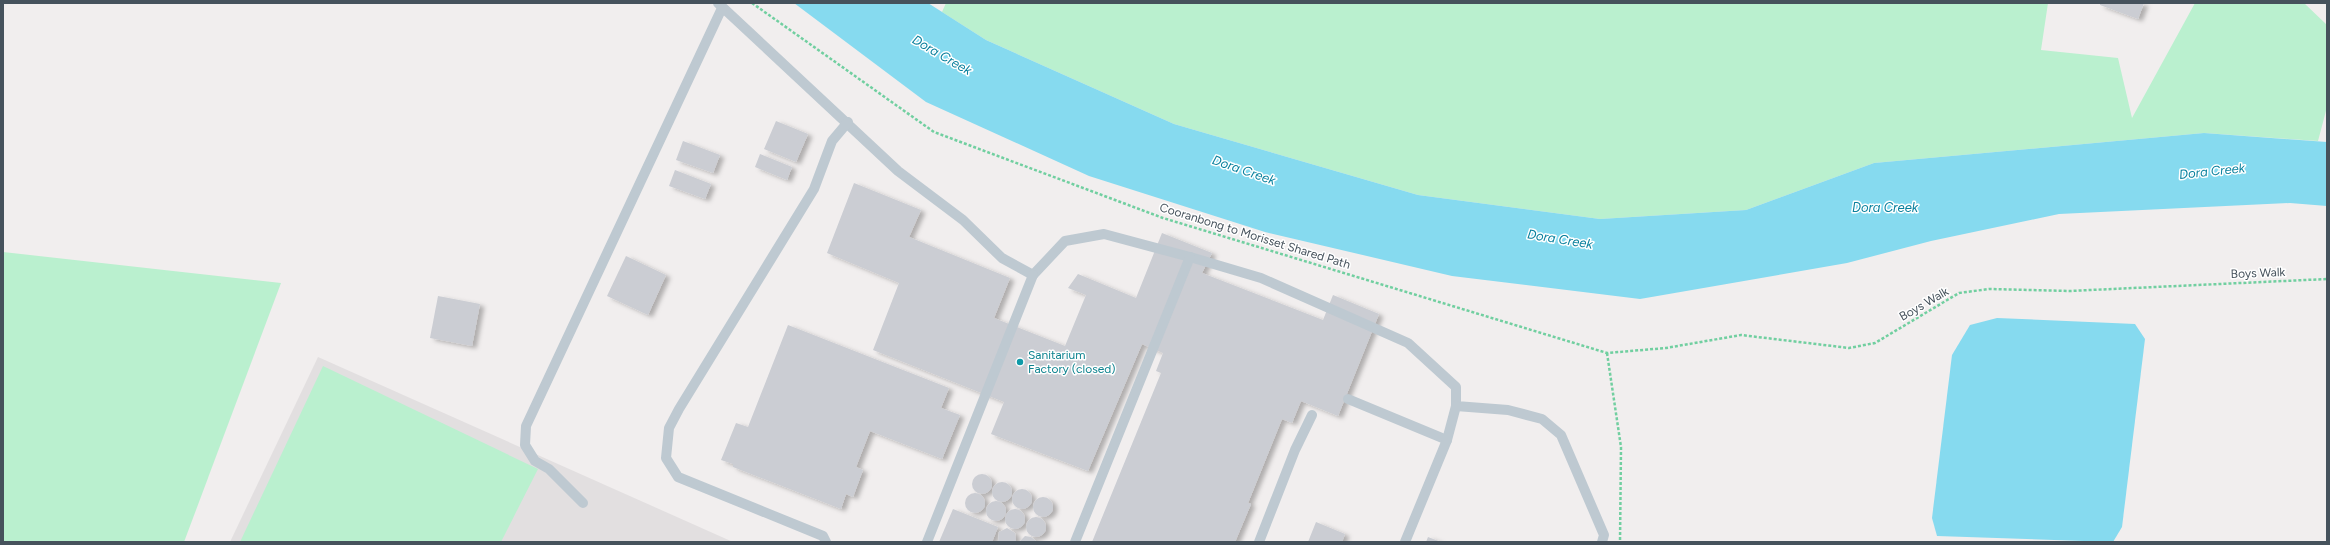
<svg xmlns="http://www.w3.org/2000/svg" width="2330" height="545" font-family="Figtree,sans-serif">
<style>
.education{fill:#e2dfe0}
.green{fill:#baf0cf}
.water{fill:#86daef}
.building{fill:#cbcdd3;filter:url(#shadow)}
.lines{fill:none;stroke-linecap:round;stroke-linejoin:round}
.path{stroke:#71cfa0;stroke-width:2.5;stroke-dasharray:3 2;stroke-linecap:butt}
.lane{stroke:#bec9d1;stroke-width:10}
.culture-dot{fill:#0f9aa8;stroke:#fff;stroke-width:1.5}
.labels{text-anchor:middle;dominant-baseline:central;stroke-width:3;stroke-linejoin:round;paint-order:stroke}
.street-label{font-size:12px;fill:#46525c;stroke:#fff}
.culture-label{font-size:12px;fill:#0d838f;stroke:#fff;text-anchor:start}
.water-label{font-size:13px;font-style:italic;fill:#09809d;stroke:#fff}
</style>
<defs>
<filter id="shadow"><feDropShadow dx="4.5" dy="2.5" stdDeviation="2" flood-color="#0004"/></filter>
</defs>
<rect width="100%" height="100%" fill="#f1eeee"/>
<!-- education -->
<path class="education" d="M318 357 733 542H230Z"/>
<!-- green -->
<g class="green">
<path d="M946 3H2048L2041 50 2118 58 2132 118 2195 3H2304L2327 25V107L2318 141 2204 133 1874 163 1746 210 1600 219 1418 195 1174 124 986 40 942 12Z"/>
<path d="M3 252 281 283 184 542H3Z"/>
<path d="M323 366 538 469 501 542H240Z"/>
</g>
<!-- water -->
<g class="water">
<path d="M794 3H928L986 40 1174 124 1418 195 1600 219 1746 210 1874 163 2204 133 2327 142V206L2290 203 2059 214 1931 241 1847 263 1640 299 1452 276 1265 232 1089 176 926 102Z"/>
<path d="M1997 318 2135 324 2145 339 2122 527 2113 542 1937 536 1932 518 1952 355 1970 325Z"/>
</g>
<!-- building -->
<g class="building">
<path d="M2100 3H2144L2138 19 2100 5Z"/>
<path d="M776 121 808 134 796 162 764 149Z"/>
<path d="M683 141 720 155 713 173 676 160Z"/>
<path d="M760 154 792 167 787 180 755 167Z"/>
<path d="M675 170 711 184 705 199 669 186Z"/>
<path d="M854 183 921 210 909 237 1010 278 994 318 1065 346 1086 295 1068 288 1078 274 1136 298 1162 233 1212 253 1202 273 1323 320 1333 295 1379 314 1338 416 1301 401 1292 423 1282 419 1248 503 1251 504 1235 542H1092L1161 373 1156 371 1163 353 1142 344 1088 471 991 434 1004 402 873 350 899 283 827 253Z"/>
<path d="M626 256 666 275 648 315 607 296Z"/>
<path d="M438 296 480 304 472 346 430 338Z"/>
<path d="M788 325 949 388 941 408 960 415 942 459 870 431 856 467 863 470 853 497 846 494 841 509 733 467V464L721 460 736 423 748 427Z"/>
<circle cx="982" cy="484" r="10"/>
<circle cx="1002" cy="492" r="10"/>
<circle cx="1022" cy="499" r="10"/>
<circle cx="975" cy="503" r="10"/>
<circle cx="1043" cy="507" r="10"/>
<circle cx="996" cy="511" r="10"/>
<path d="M953 509 998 527 992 542H939Z"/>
<circle cx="1015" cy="519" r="10"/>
<circle cx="1036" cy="527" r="10"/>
<path d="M1316 522 1345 534 1342 542H1308Z"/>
<path d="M1007 528 1015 533 1016 542H998L999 532Z"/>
<path d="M1025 536 1031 537 1037 542H1019Z"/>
<path d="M1428 537 1441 542H1426Z"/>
</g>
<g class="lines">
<!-- path -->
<g class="path">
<path d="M752 3 934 132 1163 218 1607 353 1666 348 1741 335 1849 348 1875 343 1959 293 1989 289 2069 291 2327 279"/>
<path d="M1607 353 1621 447 1620 542"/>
</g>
<!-- lane -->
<g class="lane">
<path d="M718 3 898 171 963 220 1002 258 1033 275 1065 241 1104 234 1190 257 1261 278 1408 343 1456 387V406L1508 410 1542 419 1561 435 1604 535 1602 542"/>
<path d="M1348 399 1447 440"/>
<path d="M583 503 549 469 535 461 525 445 526 426 722 8"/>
<path d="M826 542 823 536 678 477 666 458 669 428 679 409 814 189 832 141 848 122"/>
<path d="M927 542 1033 275"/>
<path d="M1075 542 1190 257"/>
<path d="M1259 542 1295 450 1312 415"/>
<path d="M1405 542 1447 440 1456 406"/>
</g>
</g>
<!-- markers -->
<circle class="culture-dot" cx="1020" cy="362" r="4"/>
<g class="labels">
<!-- street labels -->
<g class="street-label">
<text transform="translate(1255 236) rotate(17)">Cooranbong to Morisset Shared Path</text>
<text transform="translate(2258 273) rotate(-2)">Boys Walk</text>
<text transform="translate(1924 304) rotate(-30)">Boys Walk</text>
</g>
<!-- culture labels -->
<g class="culture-label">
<text x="1028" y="355">Sanitarium<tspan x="1028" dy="14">Factory (closed)</tspan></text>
</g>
<!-- water labels -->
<g class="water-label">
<text transform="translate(942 55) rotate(30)">Dora Creek</text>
<text transform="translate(1244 170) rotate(19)">Dora Creek</text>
<text transform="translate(2212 171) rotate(-6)">Dora Creek</text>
<text x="1885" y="207">Dora Creek</text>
<text transform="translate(1560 239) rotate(9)">Dora Creek</text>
</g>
</g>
<!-- border -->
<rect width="2330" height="545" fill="none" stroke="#46525c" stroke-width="8"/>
</svg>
